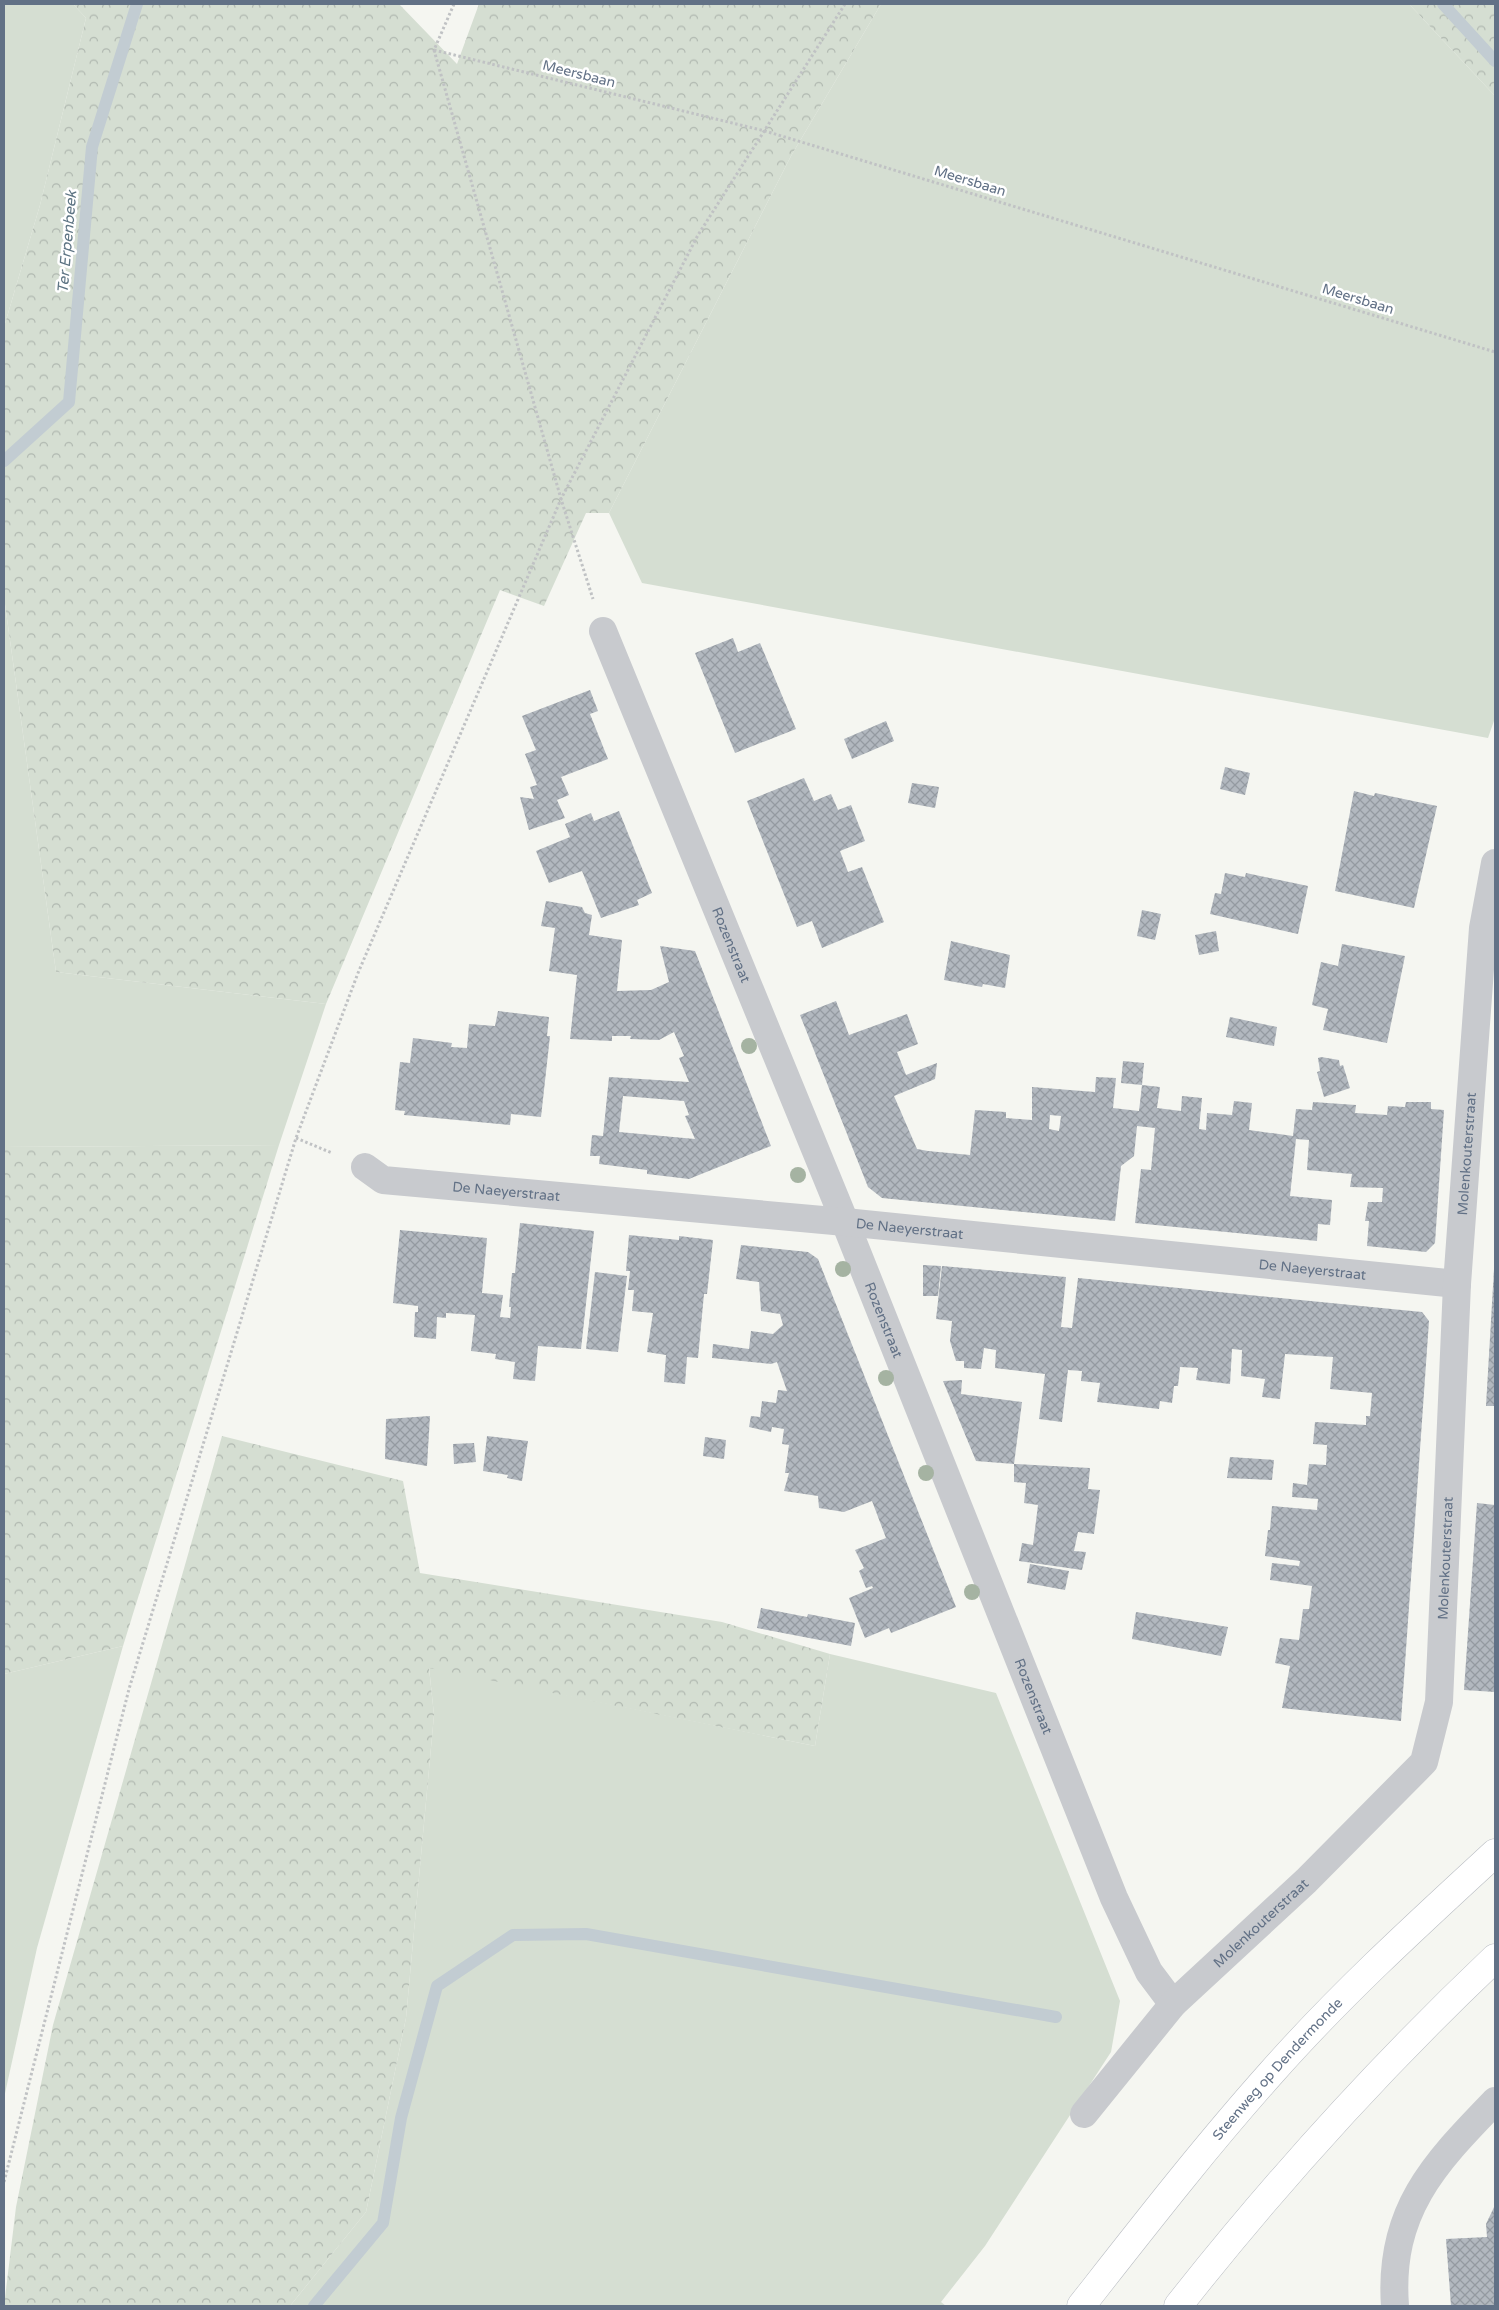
<svg xmlns="http://www.w3.org/2000/svg" width="1499" height="2310" font-family="'Varela Round',sans-serif">
<style>
.grass{fill:#d5ded2}
.forest{fill:url(#forest-crowns)}
.lines{fill:none;stroke-linecap:round;stroke-linejoin:round}
.stream{stroke:#c2ccd2;stroke-width:12}
.building{fill:url(#building-cross-hatch);fill-rule:evenodd}
.secondary-casing{stroke:#b9bdc3;stroke-width:29}
.path{stroke:#c0c2c4;stroke-width:3;stroke-dasharray:2.5 2.5;stroke-linecap:butt}
.street{stroke:#c8cace;stroke-width:28}
.secondary{stroke:#fff;stroke-width:28}
.tree{fill:#a5b3a2}
.labels{text-anchor:middle;dominant-baseline:central;stroke-width:5;stroke-linejoin:round;paint-order:stroke}
.street-label{font-size:14px;fill:#627186;stroke:#fff}
.water-label{font-size:15px;font-style:italic;fill:#5d7483;stroke:#fff}
</style>
<defs>
<pattern id="forest-crowns" width="20" height="18" patternUnits="userSpaceOnUse" patternTransform="scale(1.25)"><rect width="20" height="18" fill="#d5ded2"/><path d="M2 6a3 3 0 1 1 6 0M12 15a3 3 0 1 1 6 0" fill="none" stroke="#b0b8b0"/></pattern>
<pattern id="building-cross-hatch" width="8" height="8" patternUnits="userSpaceOnUse" patternTransform="scale(1.25)"><rect width="8" height="8" fill="#b2b8bf"/><path d="M0 0l8 8M0 8l8-8" fill="none" stroke="#949aa1"/></pattern>
</defs>
<rect width="100%" height="100%" fill="#f5f6f1"/>
<!-- grass -->
<g class="grass">
<path d="M4 4H73L86 18 40 205 4 327Z"/>
<path d="M881 4H1409L1495 96V718L1488 738 642 583 609 513 791 156Z"/>
<path d="M4 597 56 972 326 1004 279 1145 4 1147Z"/>
<path d="M123 1646 37 1948 4 2098V1674Z"/>
<path d="M830 1654 996 1693 1120 2001 1111 2052 985 2246 941 2302 946 2306H290L366 2212 406 2018 434 1715 429 1667 815 1746Z"/>
</g>
<!-- forest -->
<g class="forest">
<path d="M73 4H399L457 64 479 4H881L791 156 609 513H586L544 606 500 590 326 1004 56 972 4 597V327L40 205 86 18Z"/>
<path d="M1409 4H1495V96Z"/>
<path d="M279 1145 123 1646 4 1674V1147Z"/>
<path d="M222 1436 403 1481 420 1573 722 1622 830 1654 815 1746 429 1668 434 1715 406 2018 366 2212 290 2306H4L16 2207 53 2025Z"/>
</g>
<g class="lines">
<!-- stream -->
<g class="stream">
<path d="M1443 4 1495 61"/>
<path d="M4 461 69 402 92 147 137 4"/>
<path d="M314 2306 383 2223 401 2118 437 1986 513 1935 586 1934 1056 2017"/>
</g>
</g>
<!-- building -->
<g class="building">
<path d="M733 638 738 652 760 643 796 729 735 753 695 653Z"/>
<path d="M590 690 598 711 590 714 608 759 561 777 569 795 557 800 565 818 529 830 520 797 534 799 530 787 537 785 525 754 536 750 522 716Z"/>
<path d="M886 721 894 741 852 759 844 739Z"/>
<path d="M1225 767 1250 773 1245 795 1220 789Z"/>
<path d="M804 778 814 801 831 794 838 810 851 805 865 841 840 851 848 872 862 867 884 922 822 948 812 921 797 927 747 801Z"/>
<path d="M912 783 939 787 935 808 908 803Z"/>
<path d="M1354 791 1374 796 1375 793 1437 806 1414 908 1335 891Z"/>
<path d="M619 811 652 893 637 900 639 905 601 918 582 871 549 883 536 851 570 837 565 824 591 813 594 821Z"/>
<path d="M1225 873 1245 877 1246 873 1308 886 1298 934 1210 914 1215 893 1221 894Z"/>
<path d="M546 901 582 907 585 913 592 915 589 935 622 940 617 991 651 990 669 982 660 946 695 951 771 1146 689 1179 647 1174V1170L599 1164 600 1156H590L592 1135 603 1136 609 1077 689 1082 679 1058 684 1056 674 1032 659 1040 630 1039 631 1036H612V1041L570 1039 577 975 549 971 555 928 541 926ZM623 1096 684 1101 689 1115 685 1116 695 1139 619 1132Z"/>
<path d="M1142 910 1161 914 1155 940 1137 936Z"/>
<path d="M1216 931 1219 951 1199 955 1195 935Z"/>
<path d="M951 941 1010 955 1005 988 983 984 982 987 944 980Z"/>
<path d="M1342 944 1405 956 1387 1043 1323 1030 1328 1009 1312 1005 1321 962 1338 966Z"/>
<path d="M836 1001 849 1035 907 1014 918 1044 897 1052 906 1075 937 1063 935 1079 894 1096 917 1149 928 1151 970 1155 975 1110 1006 1112V1118L1032 1120V1087L1095 1092 1096 1077 1116 1078 1113 1108 1139 1111 1142 1085 1160 1087 1157 1108 1181 1111 1182 1096 1202 1098 1199 1129 1206 1130 1207 1113 1232 1115 1234 1101 1252 1103 1249 1130 1293 1136 1296 1109 1312 1110 1313 1102 1356 1105 1355 1113 1387 1115 1388 1106 1405 1107 1406 1102H1431V1109L1444 1110 1435 1243 1426 1252 1367 1246 1369 1221H1365L1368 1202H1382L1383 1188 1350 1187 1352 1174 1307 1170 1309 1140 1296 1139 1290 1196 1332 1200 1330 1225 1318 1224 1317 1241 1135 1223 1141 1169 1151 1170 1155 1128 1137 1126 1134 1156 1121 1166 1115 1221 882 1198 868 1187 800 1015ZM1050 1115 1061 1116 1059 1131 1049 1129Z"/>
<path d="M498 1011 549 1017 547 1036H550L541 1117 511 1114 510 1125 404 1115 405 1111 395 1110 400 1062 410 1063 413 1038 452 1043 451 1047 467 1048 469 1024 495 1026Z"/>
<path d="M1230 1017 1277 1027 1274 1046 1226 1037Z"/>
<path d="M1321 1057 1339 1060 1340 1066 1343 1065 1350 1088 1324 1097 1317 1072 1320 1071 1318 1058Z"/>
<path d="M1123 1061 1144 1063 1142 1085 1121 1083Z"/>
<path d="M520 1223 594 1231 581 1349 538 1346 535 1381 513 1379 515 1362 495 1359 496 1354 471 1351 475 1315 446 1313V1318L437 1317 436 1339 414 1337 415 1312H418V1306L393 1303 400 1230 487 1238 482 1293 503 1295 500 1317 510 1318 511 1307H509L512 1273H515Z"/>
<path d="M629 1235 679 1240V1236L713 1240 707 1294H704L698 1358 687 1357 685 1384 664 1382 666 1355 647 1352 653 1313 632 1311 634 1290H628L630 1271H626Z"/>
<path d="M741 1245 808 1252 818 1259 956 1607 891 1633 889 1628 865 1638 849 1598 873 1588 872 1586 866 1588 859 1571 864 1568 855 1550 886 1538 872 1501 844 1512 819 1508 818 1496 784 1491 789 1473H785L789 1445 782 1444 784 1429 772 1427 771 1432 749 1427 751 1416 760 1417 762 1401 776 1403 778 1390 787 1391 777 1362 771 1364 712 1358 713 1344 749 1349 751 1331 773 1334 783 1325 780 1314 761 1311 759 1282 736 1279Z"/>
<path d="M923 1265 941 1266 938 1296H923Z"/>
<path d="M942 1266 1066 1277 1061 1327 1072 1328 1078 1278 1422 1312 1429 1321 1401 1721 1282 1708 1290 1666 1275 1663 1280 1638 1299 1640 1303 1609H1309L1312 1586 1270 1580 1272 1563 1299 1566 1300 1561 1265 1556 1268 1530H1270L1272 1506 1317 1510 1318 1499 1292 1497 1293 1483 1307 1485 1309 1464 1326 1465 1327 1445 1313 1444 1315 1422 1366 1425V1416H1370L1372 1393 1330 1389 1333 1357 1285 1354 1280 1399 1262 1397 1265 1379 1241 1376 1242 1350 1232 1349 1230 1384 1196 1380 1198 1368 1180 1367 1178 1386H1174L1172 1403 1160 1401 1159 1409 1097 1402 1100 1383 1081 1381 1082 1371 1068 1370 1062 1422 1039 1419 1045 1374 995 1368 996 1350 984 1348 981 1369 964 1368V1361H956L950 1341 952 1321 936 1319Z"/>
<path d="M1494 1269H1495V1406H1486Z"/>
<path d="M595 1272 627 1276 618 1352 586 1349Z"/>
<path d="M962 1380 961 1394 1022 1402 1014 1464 976 1461 943 1381Z"/>
<path d="M430 1416 427 1466 385 1459 386 1419Z"/>
<path d="M487 1436 528 1441 522 1481 507 1478 508 1475 483 1471Z"/>
<path d="M705 1437 726 1440 724 1459 703 1456Z"/>
<path d="M474 1443 476 1462 454 1464 453 1444Z"/>
<path d="M1230 1457 1274 1460 1272 1480 1227 1478Z"/>
<path d="M1014 1464 1090 1468 1088 1489 1100 1490 1094 1534 1078 1532 1074 1551 1086 1552 1082 1570 1019 1561 1022 1543 1033 1545 1038 1505 1024 1503 1026 1483 1014 1482Z"/>
<path d="M1477 1503 1495 1505V1692L1464 1690Z"/>
<path d="M1030 1564 1069 1571 1065 1590 1027 1583Z"/>
<path d="M761 1608 807 1617 808 1614 855 1623 851 1646 757 1628Z"/>
<path d="M1136 1612 1228 1627 1221 1656 1132 1639Z"/>
<path d="M1495 2205V2306H1451L1446 2239 1487 2237 1486 2224Z"/>
</g>
<g class="lines">
<!-- secondary casing -->
<g class="secondary-casing">
<g id="secondary">
<path id="s4" d="M1081 2306C1143 2227 1205 2147 1272 2072 1341 1994 1419 1923 1495 1853"/>
<path d="M1178 2306C1275 2183 1381 2066 1495 1958"/>
</g>
</g>
<!-- path -->
<g class="path">
<path d="M454 4 434 50 561 499 593 599"/>
<path d="M434 50 765 131 1495 352"/>
<path d="M296 1138 332 1153"/>
<path d="M4 2182 129 1689 296 1138 358 973 561 499 698 235 845 4"/>
</g>
<!-- street -->
<g class="street">
<path id="s1" d="M603 631 845 1222 1114 1898 1149 1972 1173 2004"/>
<path id="s2" d="M365 1167 383 1180 845 1222 1457 1284"/>
<path id="s3" d="M1084 2114 1173 2004 1306 1881 1424 1762 1439 1702 1457 1284 1483 928 1495 863"/>
<path d="M1395 2306C1388 2211 1434 2164 1495 2101"/>
</g>
<!-- secondary -->
<use href="#secondary" class="secondary"/>
</g>
<!-- trees -->
<g class="tree">
<circle cx="749" cy="1046" r="8"/>
<circle cx="798" cy="1175" r="8"/>
<circle cx="843" cy="1269" r="8"/>
<circle cx="886" cy="1378" r="8"/>
<circle cx="926" cy="1473" r="8"/>
<circle cx="972" cy="1592" r="8"/>
</g>
<g class="labels">
<!-- street labels -->
<g class="street-label">
<text transform="translate(579 74) rotate(14)">Meersbaan</text>
<text transform="translate(970 181) rotate(17)">Meersbaan</text>
<text transform="translate(1358 299) rotate(17)">Meersbaan</text>
<text stroke="none"><textPath href="#s1" startOffset="339">Rozenstraat</textPath></text>
<text stroke="none"><textPath href="#s3" startOffset="1101">Molenkouterstraat</textPath></text>
<text stroke="none"><textPath href="#s2" startOffset="146">De Naeyerstraat</textPath></text>
<text stroke="none"><textPath href="#s2" startOffset="551">De Naeyerstraat</textPath></text>
<text stroke="none"><textPath href="#s2" startOffset="956">De Naeyerstraat</textPath></text>
<text stroke="none"><textPath href="#s1" startOffset="744">Rozenstraat</textPath></text>
<text stroke="none"><textPath href="#s3" startOffset="696">Molenkouterstraat</textPath></text>
<text stroke="none"><textPath href="#s1" startOffset="1149">Rozenstraat</textPath></text>
<text stroke="none"><textPath href="#s3" startOffset="261">Molenkouterstraat</textPath></text>
<text stroke="none"><textPath href="#s4" startOffset="308">Steenweg op Dendermonde</textPath></text>
</g>
<!-- water labels -->
<g class="water-label">
<text transform="translate(67 242) rotate(-85)">Ter Erpenbeek</text>
</g>
</g>
<!-- border -->
<rect width="1499" height="2310" fill="none" stroke="#627186" stroke-width="10"/>
</svg>
